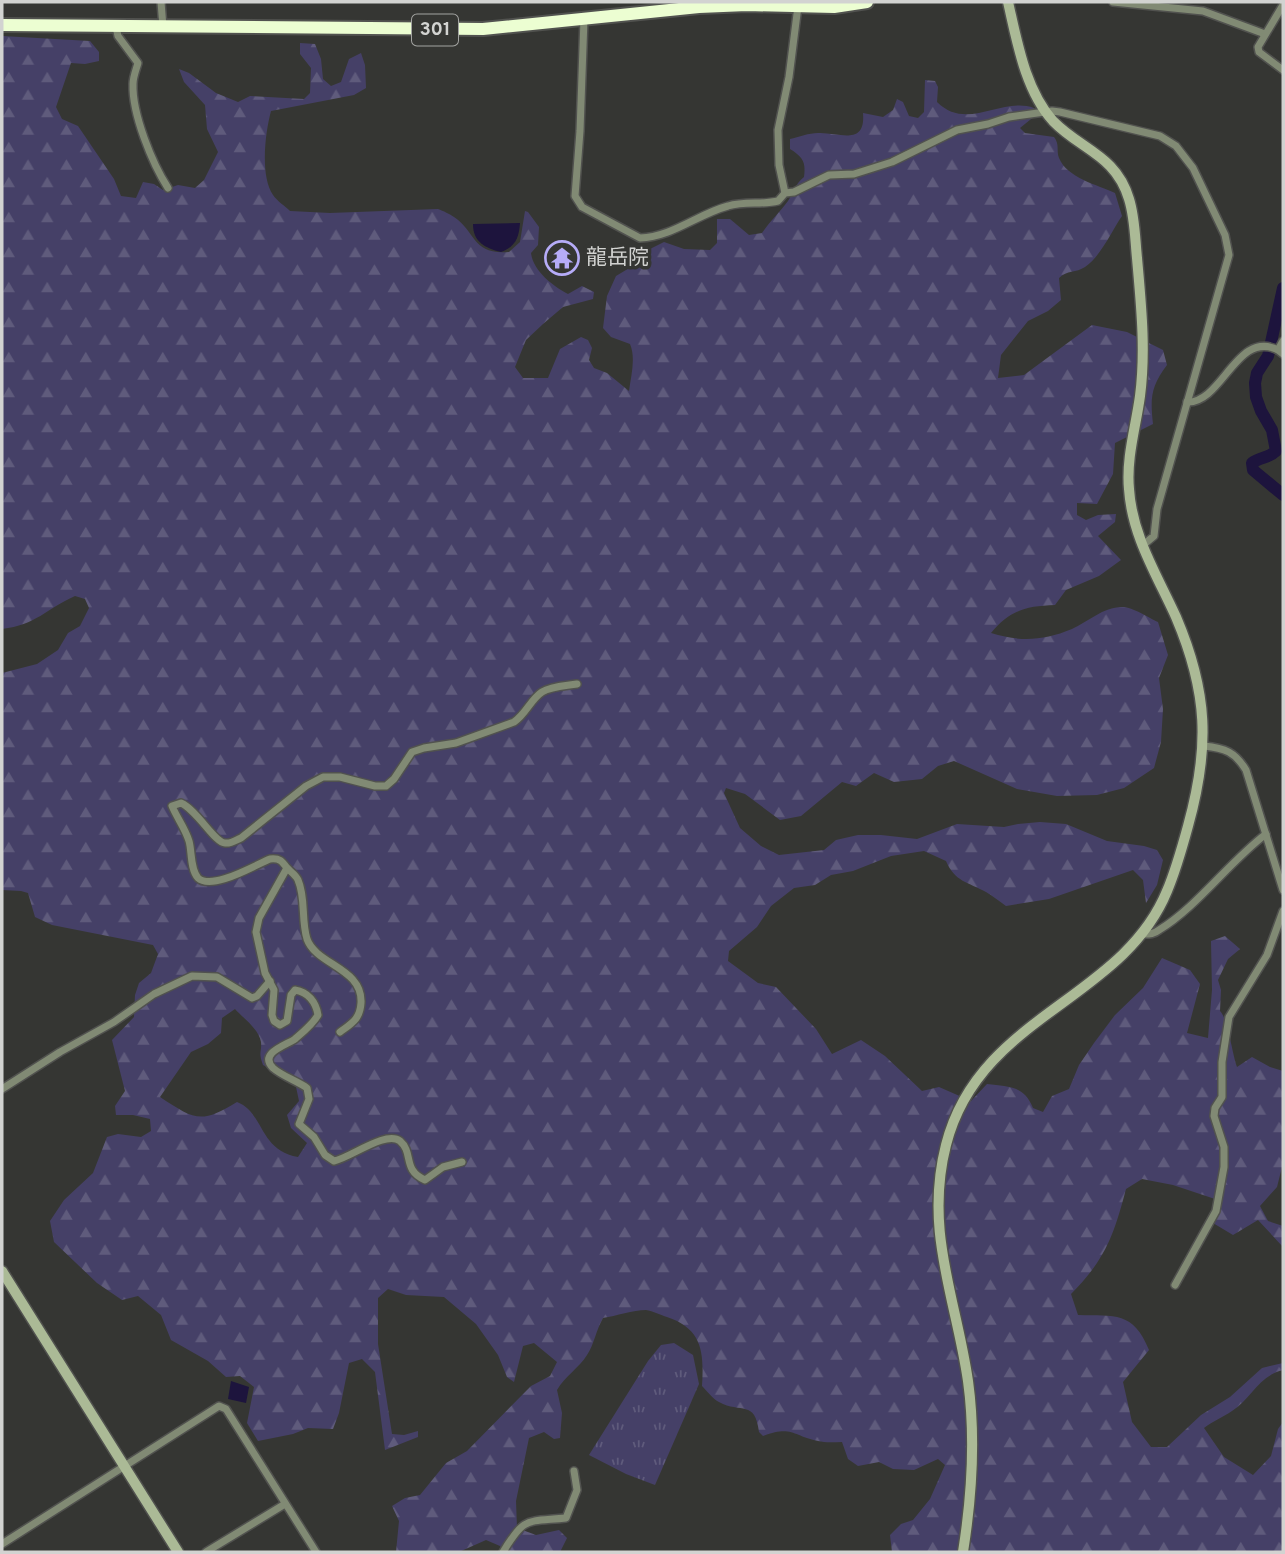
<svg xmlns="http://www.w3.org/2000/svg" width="1285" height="1554" font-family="Overpass,'Noto Sans JP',sans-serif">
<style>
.grass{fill:url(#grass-tufts)}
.forest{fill:url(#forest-firs);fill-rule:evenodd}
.water{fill:#1d143d}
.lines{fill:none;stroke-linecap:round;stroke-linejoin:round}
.river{stroke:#1d143d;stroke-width:12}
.street-casing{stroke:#51524f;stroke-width:10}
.secondary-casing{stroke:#51524f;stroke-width:13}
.highway-casing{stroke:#51524f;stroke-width:16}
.street{stroke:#818a74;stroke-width:7}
.secondary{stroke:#abba96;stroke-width:10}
.highway{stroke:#ecfed2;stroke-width:12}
.labels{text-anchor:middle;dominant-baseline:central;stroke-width:7;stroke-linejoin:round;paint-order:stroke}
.shield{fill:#353633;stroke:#a3a4a2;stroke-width:2}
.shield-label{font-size:19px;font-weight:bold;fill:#d2d3d1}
.poi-label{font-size:21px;fill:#d2d3d1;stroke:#353633;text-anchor:start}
</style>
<defs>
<pattern id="grass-tufts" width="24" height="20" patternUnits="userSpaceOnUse" patternTransform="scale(1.75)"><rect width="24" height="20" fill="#454067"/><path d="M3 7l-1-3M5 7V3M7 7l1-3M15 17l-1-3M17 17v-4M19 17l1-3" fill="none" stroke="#5f5b7c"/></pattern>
<pattern id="forest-firs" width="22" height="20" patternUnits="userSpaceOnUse" patternTransform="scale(1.75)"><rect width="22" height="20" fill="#454067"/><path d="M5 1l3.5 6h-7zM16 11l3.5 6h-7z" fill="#5f5b7c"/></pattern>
</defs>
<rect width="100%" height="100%" fill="#353633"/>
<!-- grass -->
<path class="grass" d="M674 1343 693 1355 699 1384 655 1485 626 1474 589 1455 648 1361 661 1345Z"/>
<!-- forest -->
<path class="forest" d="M2 36 90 41 99 52V61L85 64 71 63 56 107 62 119 78 126 114 179 121 196 136 198 143 182 154 184 163 190 178 185 195 188 204 180 218 152 207 129 205 105 184 82 179 69 189 73 216 93 238 102 250 96 304 99 310 93 311 68 300 54V43L315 44 321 59 323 79 331 86 341 82 349 59 361 53 365 65 366 88 354 95 271 111C265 133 260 176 273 195 277 201 285 206 290 211L330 213 438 209C443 211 450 214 454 217 477 233 472 255 509 252L520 242 525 211 528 212 539 227 538 245 531 253C533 271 553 286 568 294L582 286 594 292 593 299 563 307 543 324 526 340 515 367 523 378H548L560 349 581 337 588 340 592 348 589 360 594 368 607 373 629 391C631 376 636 358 630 344L611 337 603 328 607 296 616 276 641 261 648 250 664 242 684 249 710 250 717 243V219H730L749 235 762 233C770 221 780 212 788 201 794 192 795 184 804 177 806 162 803 157 790 149V139C799 137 809 133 818 133 838 132 866 147 863 113L883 117 893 110 897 99 903 102 909 116 918 118 924 112 925 80 935 81 938 87 937 102C967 132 1002 96 1034 108L1036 115 1020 128 1025 133 1054 137C1060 145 1056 150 1059 158 1067 178 1098 185 1115 193L1122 216C1111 232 1101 256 1085 267 1076 273 1067 270 1059 278L1061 300 1048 311 1028 321 1001 355 998 378 1024 375 1092 325 1127 332 1163 350 1167 365C1151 386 1150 398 1153 424L1115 443 1113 474 1097 504 1077 503V515L1086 520 1098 515 1116 514 1115 522 1098 536 1121 560 1099 576 1066 590 1055 605C1026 606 1010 610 991 633 1020 642 1043 641 1072 629 1088 622 1103 607 1122 607 1133 607 1149 618 1158 622L1168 655 1159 678 1163 709 1161 742 1154 768 1124 788 1097 795 1057 796 1017 789 954 761 938 766 922 779 894 782 874 773 856 786 842 782 801 816 780 820 745 794 726 788 724 793 740 828 761 846 779 855 824 850 836 840 858 835H881L917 839 957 824 1004 827 1018 824 1040 822 1066 824 1107 841 1144 846 1157 850 1163 860 1157 885 1146 903 1143 880 1133 870 1049 899 1006 906C999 901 993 896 986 892 968 882 955 882 946 861L924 851 891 856 853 871 831 875 815 885 794 888 771 906 757 927 729 951 728 961 758 983 776 987 816 1029 832 1054 861 1040 885 1056 922 1091 939 1087 971 1101 987 1084C1009 1087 1024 1085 1033 1108L1043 1112 1052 1096 1069 1089 1079 1065 1094 1043 1115 1015 1143 988 1162 958 1190 970 1200 984 1187 1033 1208 1038 1212 990 1211 941 1225 936 1240 949 1228 959 1218 980 1221 990 1220 1011C1228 1019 1232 1053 1237 1067L1252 1057 1270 1067 1283 1071V1163L1277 1187 1260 1206 1268 1221 1283 1226V1247L1258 1220 1233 1235 1213 1223 1221 1201 1173 1185 1142 1179 1126 1189C1114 1235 1105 1260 1071 1294L1078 1315C1115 1316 1133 1311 1149 1350L1123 1382 1132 1422 1151 1447H1167L1201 1415 1230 1397 1262 1368 1283 1363V1370C1258 1376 1252 1398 1232 1411 1223 1417 1213 1421 1204 1428L1224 1457 1253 1475 1271 1456 1278 1429 1283 1422V1552H892L890 1535 901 1524 913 1520 930 1499 945 1465 938 1459 914 1470 893 1469 879 1462 858 1466 848 1459 842 1442C834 1442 826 1443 818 1441 793 1436 792 1425 763 1436L759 1432C755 1399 741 1414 719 1402 713 1399 707 1391 702 1386 704 1353 703 1329 667 1317 661 1315 653 1311 646 1310 633 1310 616 1316 603 1318 596 1330 594 1345 587 1355 579 1368 565 1376 557 1390L562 1413 560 1438 554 1439 544 1432 529 1438 516 1501 517 1528 536 1535 559 1530 567 1538 560 1552H504L500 1546 486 1540 459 1552H396L399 1521 392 1506 405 1498 420 1495 446 1463 467 1451 531 1386 550 1376 557 1362 534 1343 523 1346 514 1382 507 1377 498 1355 476 1324 444 1297 406 1295 388 1289 378 1298V1344L392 1434 404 1435 418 1431V1437L385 1450 375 1372 362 1359 349 1363 339 1413 333 1429 308 1428 293 1434 258 1441 247 1423 254 1387 240 1376 226 1377 208 1361 171 1340 161 1315 138 1296 122 1300 97 1283 54 1242 50 1221 64 1200 93 1173 107 1137 118 1134 141 1137 151 1131 150 1119 133 1115H116L115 1106 125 1091 112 1040 134 1017 135 995 139 983 151 973 158 954 153 945 52 925 35 917 28 893 21 891 2 890V673L37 664 58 650 68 633 80 626 89 608 85 599 75 596C46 609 36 625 2 629ZM235 1009C243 1018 259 1029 261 1042 262 1052 258 1052 263 1065L295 1082 299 1101 287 1115 291 1128 307 1143 298 1157C259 1151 264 1112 237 1102 200 1125 194 1119 160 1097L191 1052 208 1044 221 1033 222 1018Z"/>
<!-- water -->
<g class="water">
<path d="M520 223C519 238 515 247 501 252 485 248 473 242 473 224Z"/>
<path d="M231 1381 249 1387 246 1403 228 1399Z"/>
</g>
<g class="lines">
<!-- river -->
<path class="river" d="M1283 288 1268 356 1257 373 1255 383 1256 397 1261 411 1272 430 1276 451C1269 458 1260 457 1252 463L1253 470 1283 495"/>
<!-- street casing -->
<g class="street-casing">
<g id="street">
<path d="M161 2 163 27"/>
<path d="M1113 2 1203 11 1265 34"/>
<path d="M1283 5 1258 47 1259 52 1283 70"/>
<path d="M584 19 580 131 575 196 582 207 640 238C672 237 698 214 728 206 745 201 762 205 778 201L785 193 794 192 829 175 854 174 892 162 957 130 988 124 1009 117 1052 111 1060 112 1160 136 1176 146 1193 168 1225 235 1229 255 1157 509 1154 536 1142 546"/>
<path d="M116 27 118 36 138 63C136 70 133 77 133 84 132 114 152 163 168 188"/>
<path d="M785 193 779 165 778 130 789 77 798 6"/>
<path d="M1283 341 1278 350 1283 354"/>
<path d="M1187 402C1222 404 1237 329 1278 350"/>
<path d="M1204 746C1225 748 1235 752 1246 770L1283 890"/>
<path d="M287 868 259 918 256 932 265 973 274 990 272 1015 274 1021 280 1025 287 1021 291 995 295 990C308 992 316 1002 318 1015 313 1024 303 1032 295 1039 287 1045 258 1053 273 1068 282 1076 297 1081 307 1088L309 1099 299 1124 314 1137 325 1155 334 1161C350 1158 386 1130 400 1141 414 1153 402 1170 425 1180L443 1167 462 1162"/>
<path d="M1144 934C1150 934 1154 934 1159 930 1197 907 1229 862 1266 834"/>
<path d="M340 1032C352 1023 360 1019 361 1003 363 968 316 965 307 939 301 920 306 898 298 880 296 875 291 872 287 868 282 861 280 858 270 859 255 865 212 891 198 878 190 869 192 851 189 841 185 828 177 818 172 806L181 803C197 810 215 843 225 843 231 844 236 840 241 838L306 786 323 777H340L375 786H386L394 779 412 752 424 748 456 743 514 722C526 714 531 699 542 692 552 686 566 686 577 684"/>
<path d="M2 1089 60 1052 114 1022 154 994 192 976 217 977 252 998 257 996 270 981"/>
<path d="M1175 1285 1216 1211 1224 1167V1147L1214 1116 1215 1108 1222 1097V1062L1229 1017 1267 955 1283 911"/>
<path d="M2 1544 219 1406 226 1409 316 1552"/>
<path d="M206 1552 285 1504"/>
<path d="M503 1552C525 1516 526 1522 566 1518L577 1490 574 1471"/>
</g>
</g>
<!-- secondary casing -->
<g class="secondary-casing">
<g id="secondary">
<path d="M2 1271 178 1552"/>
<path d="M963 1552C972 1495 976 1439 968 1381 956 1298 924 1231 946 1145 979 1015 1122 1001 1167 891 1176 870 1182 848 1188 826 1210 747 1208 692 1176 617 1157 575 1132 536 1129 489 1126 458 1136 426 1140 396 1146 350 1141 304 1137 258 1135 239 1135 218 1129 199 1116 155 1081 150 1053 121 1025 90 1017 41 1008 2"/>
</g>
</g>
<!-- highway casing -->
<g class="highway-casing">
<path id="highway" d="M2 25 483 29 699 7 747 5 834 7 867 2"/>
</g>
<!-- street -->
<use href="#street" class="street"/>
<!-- secondary -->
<use href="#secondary" class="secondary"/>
<!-- highway -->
<use href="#highway" class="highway"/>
</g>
<!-- icons -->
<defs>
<g id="temple-ring" transform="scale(1.75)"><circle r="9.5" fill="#353633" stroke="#b6acf8" stroke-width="1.5"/><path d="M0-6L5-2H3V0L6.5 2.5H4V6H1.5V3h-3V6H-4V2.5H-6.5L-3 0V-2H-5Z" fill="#b6acf8"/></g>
</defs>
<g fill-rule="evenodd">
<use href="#temple-ring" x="562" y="258"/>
</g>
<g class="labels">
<!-- shield labels -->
<rect class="shield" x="412" y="14.5" width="46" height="31" rx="5"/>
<g class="shield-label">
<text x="435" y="30">301</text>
</g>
<!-- poi labels -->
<g class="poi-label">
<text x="586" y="258">龍岳院</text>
</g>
</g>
<!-- border -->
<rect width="1285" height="1554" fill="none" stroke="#d2d3d1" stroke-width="7"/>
</svg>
